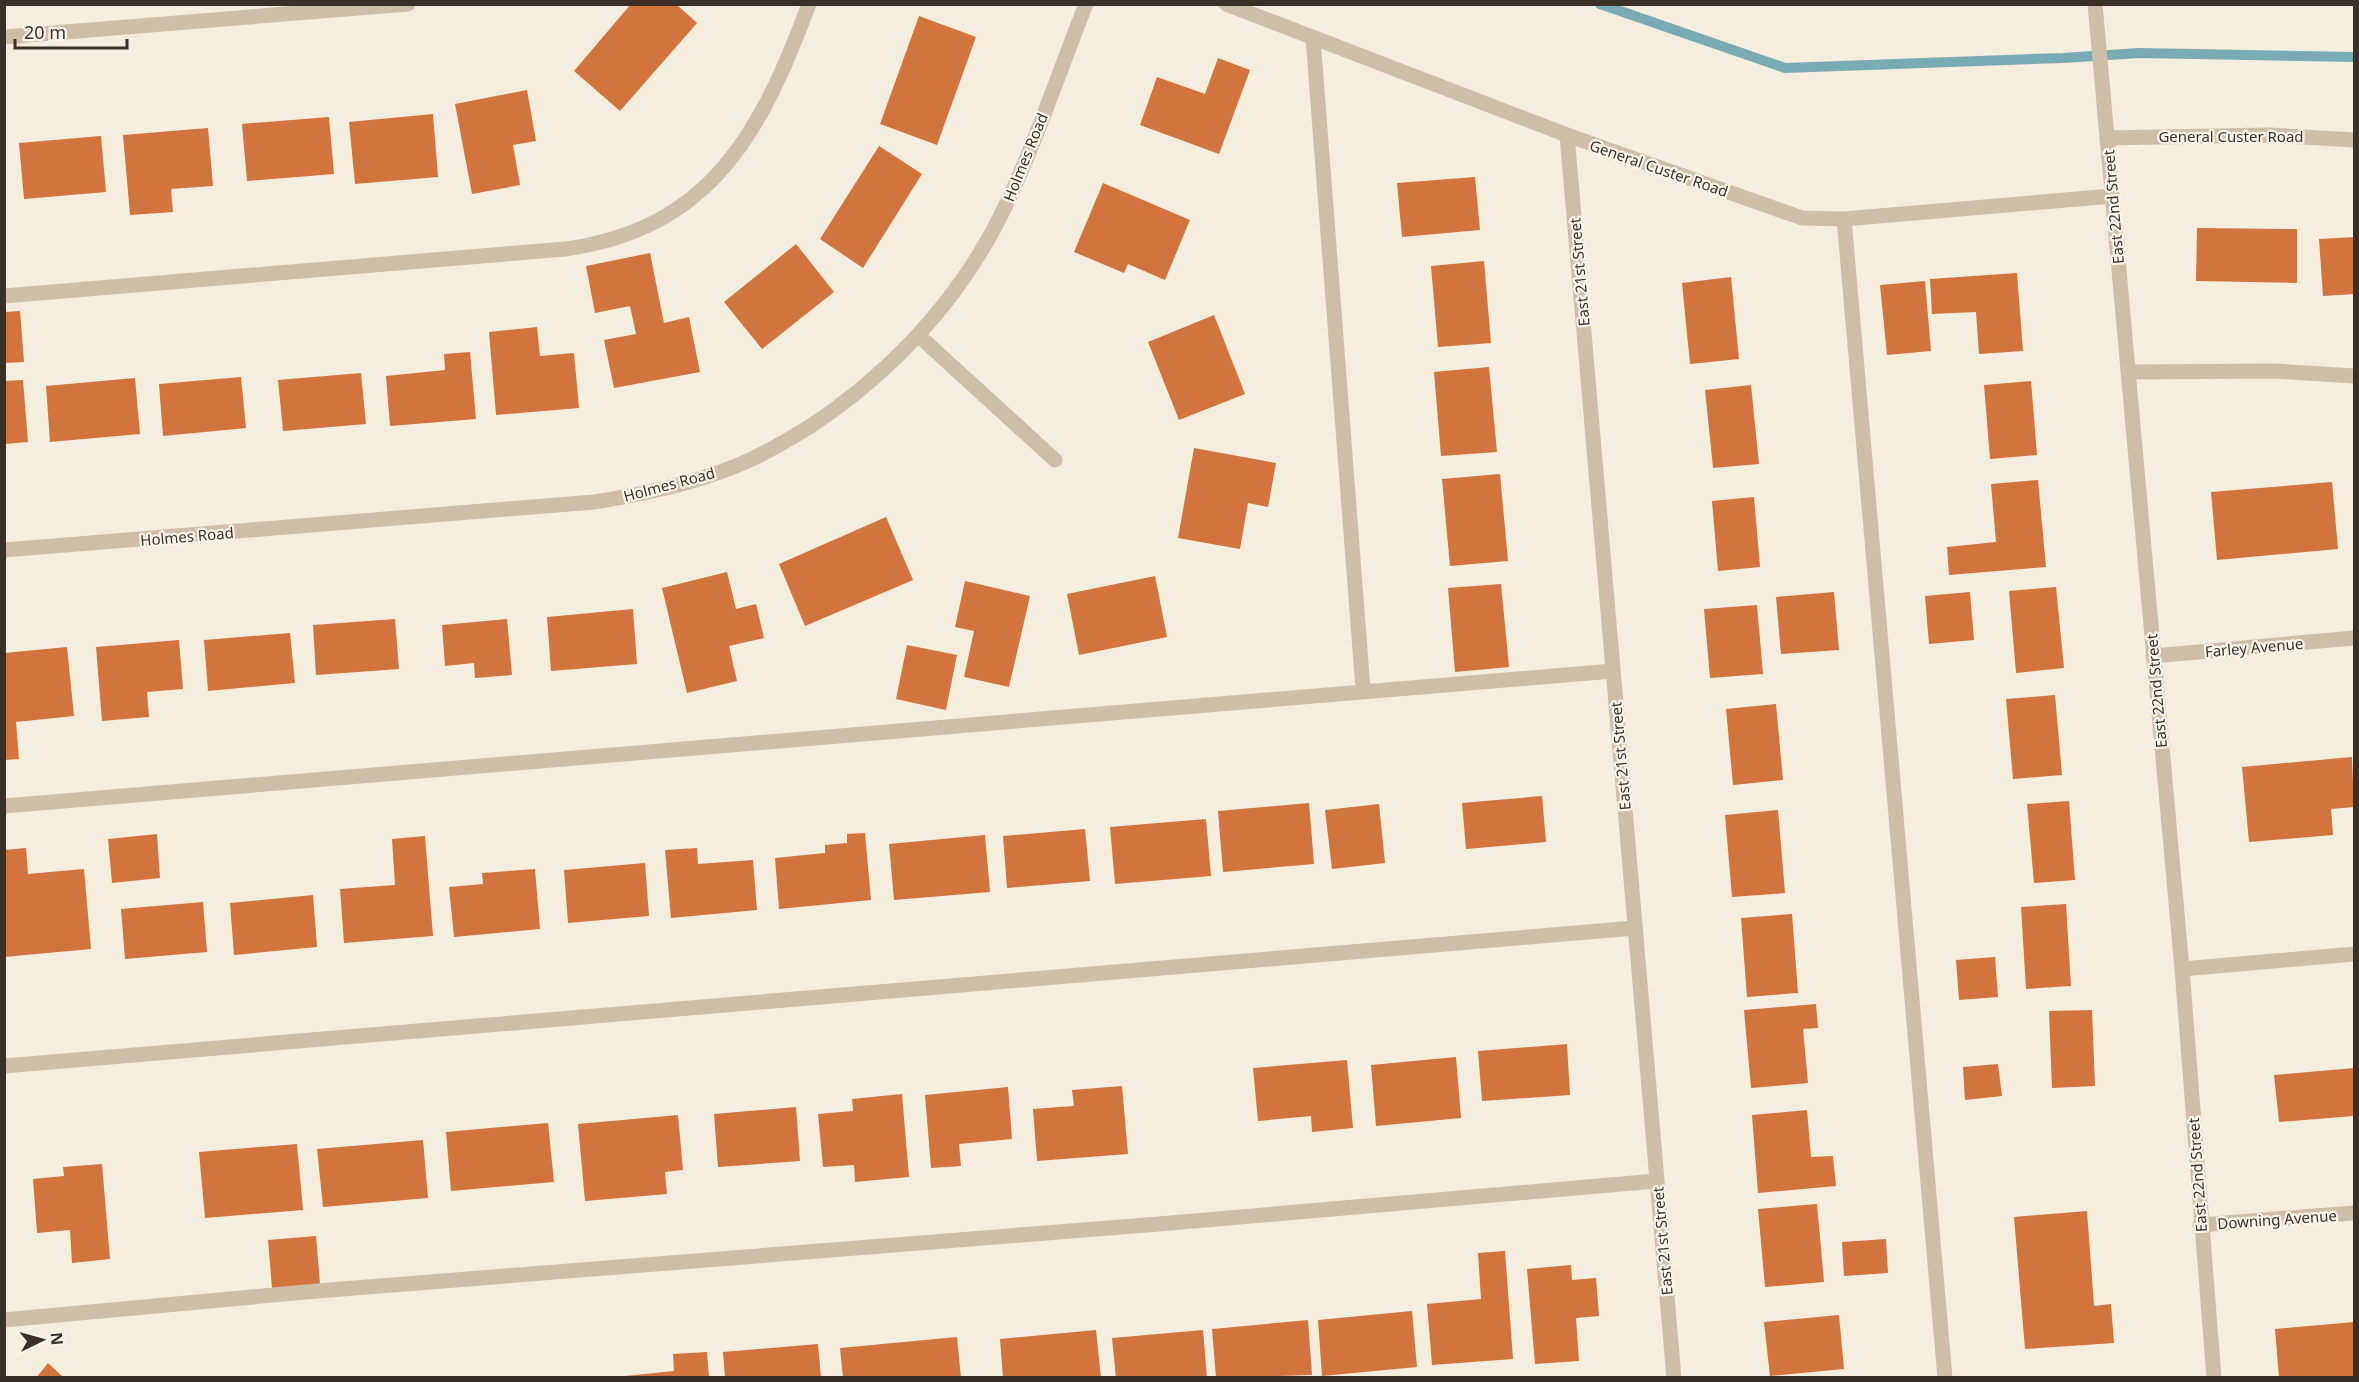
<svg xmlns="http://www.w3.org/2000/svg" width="2359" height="1382" font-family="'Noto Sans',sans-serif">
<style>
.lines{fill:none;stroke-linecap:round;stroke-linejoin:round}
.stream{stroke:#79abb5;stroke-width:10}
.building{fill:#d2743e}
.minor{stroke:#cfbea7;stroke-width:15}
.labels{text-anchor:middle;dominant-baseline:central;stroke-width:4.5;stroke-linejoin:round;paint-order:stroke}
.street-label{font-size:15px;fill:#3a3028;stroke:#fcf6ea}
</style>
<rect width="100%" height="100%" fill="#f5eddd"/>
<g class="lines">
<!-- stream -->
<path class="stream" d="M1600 4 1785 68 2063 58 2139 53 2354 57"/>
</g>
<!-- building -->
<g class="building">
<path d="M631 4H676L697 23 620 111 574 71Z"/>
<path d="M919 16 976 37 937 145 880 124Z"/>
<path d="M1218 58 1250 70 1219 154 1140 125 1157 77 1205 94Z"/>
<path d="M527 90 536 141 513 145 520 185 472 194 455 104Z"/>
<path d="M433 114 438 177 355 184 349 122Z"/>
<path d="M329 117 334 174 247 181 242 124Z"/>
<path d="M208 128 213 186 171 189 173 212 130 215 123 135Z"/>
<path d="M101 136 106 192 24 199 19 143Z"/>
<path d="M879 146 922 174 863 268 820 239Z"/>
<path d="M1475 177 1480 230 1402 237 1397 183Z"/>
<path d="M1103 183 1190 220 1165 280 1128 264 1124 273 1074 252Z"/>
<path d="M2197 228 2297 229V283L2196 281Z"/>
<path d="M2354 237V294L2323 296 2319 239Z"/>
<path d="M796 244 834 292 762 349 724 302Z"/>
<path d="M650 253 664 323 689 317 700 372 614 388 604 340 636 334 630 306 595 313 586 266Z"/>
<path d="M1484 261 1491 343 1438 347 1431 266Z"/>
<path d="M2017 273 2023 351 1979 354 1976 312 1932 314 1930 279Z"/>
<path d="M1731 277 1739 359 1690 364 1682 283Z"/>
<path d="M1925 281 1931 351 1887 355 1880 285Z"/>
<path d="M20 311 24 362 4 363V312Z"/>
<path d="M1214 315 1245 394 1179 420 1148 342Z"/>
<path d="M537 327 540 356 574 353 579 408 496 415 489 332Z"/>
<path d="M470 352 476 419 390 426 386 376 445 370 444 354Z"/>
<path d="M1489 367 1497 452 1441 456 1434 372Z"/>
<path d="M361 373 366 424 283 431 278 380Z"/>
<path d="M241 377 246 428 163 436 159 384Z"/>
<path d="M135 378 140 434 50 442 46 386Z"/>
<path d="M23 380 28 442 4 444V381Z"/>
<path d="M2031 381 2037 455 1990 459 1984 385Z"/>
<path d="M1751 385 1759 464 1713 468 1705 390Z"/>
<path d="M1194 448 1276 463 1268 507 1248 503 1240 549 1178 538Z"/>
<path d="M1500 474 1508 561 1450 566 1442 479Z"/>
<path d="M2038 480 2046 567 1949 575 1947 547 1996 542 1991 484Z"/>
<path d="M2332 482 2338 549 2217 560 2211 492Z"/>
<path d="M1754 497 1760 567 1718 571 1712 501Z"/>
<path d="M886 517 913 580 805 626 779 564Z"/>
<path d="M727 572 736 609 756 604 764 638 729 646 737 681 687 693 662 588Z"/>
<path d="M1155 576 1167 637 1079 655 1067 594Z"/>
<path d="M965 581 1030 596 1009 687 964 677 974 631 955 627Z"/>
<path d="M1501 584 1509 667 1455 672 1448 588Z"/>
<path d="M2056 587 2064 668 2016 673 2009 591Z"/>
<path d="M1834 592 1839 650 1781 654 1776 597Z"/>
<path d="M1970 592 1974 640 1929 644 1925 596Z"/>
<path d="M1757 605 1763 674 1710 678 1704 609Z"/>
<path d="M633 609 637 664 551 671 547 617Z"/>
<path d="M395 619 399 669 316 675 313 625Z"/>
<path d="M507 619 512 675 475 678 474 663 445 666 442 625Z"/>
<path d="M290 633 295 683 208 691 204 640Z"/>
<path d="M179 640 183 689 147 692 149 717 102 721 96 647Z"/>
<path d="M907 645 957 655 946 710 896 699Z"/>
<path d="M67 647 74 716 16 722 19 759 4 760V653Z"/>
<path d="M2055 695 2062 775 2013 779 2006 699Z"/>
<path d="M1776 704 1783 780 1733 785 1726 709Z"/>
<path d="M2352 757 2354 807 2331 809 2333 835 2249 842 2242 767Z"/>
<path d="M1542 796 1546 842 1466 849 1462 803Z"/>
<path d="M2069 801 2075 880 2034 883 2027 804Z"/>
<path d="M1309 803 1314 864 1223 872 1218 811Z"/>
<path d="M1379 804 1385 863 1332 869 1325 810Z"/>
<path d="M1778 810 1785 893 1732 897 1725 815Z"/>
<path d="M1206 819 1211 876 1115 884 1110 827Z"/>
<path d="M1085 829 1090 881 1007 888 1003 836Z"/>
<path d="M865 833 871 900 779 909 775 858 825 853V845L847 843V834Z"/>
<path d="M157 834 160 878 112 883 108 839Z"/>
<path d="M985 835 990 892 894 900 889 844Z"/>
<path d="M425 836 433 936 344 943 340 889 395 885 392 839Z"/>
<path d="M26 848 28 874 84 869 91 949 4 957V850Z"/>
<path d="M697 848 698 864 753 860 757 910 671 918 665 850Z"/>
<path d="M645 863 649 916 568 923 564 870Z"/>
<path d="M535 869 540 929 454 937 449 887 483 884 482 873Z"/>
<path d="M313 895 317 947 234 955 230 903Z"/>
<path d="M203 902 207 952 125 959 121 909Z"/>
<path d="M2066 904 2071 986 2026 989 2021 907Z"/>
<path d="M1792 914 1798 993 1747 997 1741 918Z"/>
<path d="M1995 957 1998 997 1959 1000 1956 960Z"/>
<path d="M1816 1004 1818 1028 1803 1029 1808 1083 1751 1088 1744 1010Z"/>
<path d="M2092 1010 2095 1086 2052 1088 2049 1011Z"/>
<path d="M1567 1044 1570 1095 1482 1101 1478 1051Z"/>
<path d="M1456 1057 1461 1118 1376 1126 1371 1065Z"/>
<path d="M1347 1060 1353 1128 1312 1132 1311 1116 1258 1121 1253 1068Z"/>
<path d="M1998 1064 2002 1096 1965 1100 1963 1067Z"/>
<path d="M2354 1068V1116L2279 1122 2274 1075Z"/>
<path d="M1122 1086 1128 1154 1037 1161 1033 1109 1074 1106 1072 1090Z"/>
<path d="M1008 1087 1012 1139 959 1144 961 1166 931 1168 925 1095Z"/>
<path d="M902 1094 909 1177 855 1182 854 1165 823 1167 818 1114 853 1111 852 1099Z"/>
<path d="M796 1107 800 1161 718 1167 714 1114Z"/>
<path d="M1807 1110 1811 1157 1833 1156 1836 1186 1758 1193 1752 1115Z"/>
<path d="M678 1115 683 1170 665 1172 667 1194 585 1201 578 1124Z"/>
<path d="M548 1123 554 1182 451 1191 446 1132Z"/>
<path d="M423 1140 428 1198 323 1207 317 1149Z"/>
<path d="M297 1144 303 1210 205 1218 199 1152Z"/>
<path d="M102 1164 110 1259 72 1263 70 1230 37 1233 33 1179 64 1176 63 1167Z"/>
<path d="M1817 1204 1824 1282 1765 1287 1758 1209Z"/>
<path d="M2087 1211 2094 1306 2111 1304 2114 1343 2025 1349 2014 1217Z"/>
<path d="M316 1236 320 1284 272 1288 268 1240Z"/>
<path d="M1886 1239 1888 1273 1844 1276 1842 1242Z"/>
<path d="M1505 1251 1513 1359 1432 1365 1427 1304 1481 1299 1478 1253Z"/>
<path d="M1571 1265 1572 1280 1596 1278 1599 1316 1576 1318 1579 1361 1535 1364 1527 1269Z"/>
<path d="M1412 1311 1417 1367 1322 1376 1318 1320Z"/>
<path d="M1839 1315 1844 1369 1770 1376 1764 1322Z"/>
<path d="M1308 1320 1312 1375 1216 1378 1212 1329Z"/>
<path d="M2354 1322V1378H2279L2275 1329Z"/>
<path d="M1096 1330 1101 1378H1003L1000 1339Z"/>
<path d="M1203 1330 1207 1378H1116L1112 1338Z"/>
<path d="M957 1337 961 1378H843L840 1348Z"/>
<path d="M818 1344 821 1378H725L723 1352Z"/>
<path d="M707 1352 709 1378H606L674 1371 673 1354Z"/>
<path d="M48 1363 64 1378H36Z"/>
</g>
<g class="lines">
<!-- minor -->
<g class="minor">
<path d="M1226 4 1567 135 1802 218 1844 219 2112 196"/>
<path d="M2095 4 2182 969 2214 1378"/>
<path d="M4 37 408 4"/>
<path d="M1313 38 1363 689"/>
<path d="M1567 135 1674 1378"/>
<path d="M2107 138 2269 135 2354 140"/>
<path d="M1844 219 1945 1378"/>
<path d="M4 296 565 249C712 229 762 130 809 4"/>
<path d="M918 335 1055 460"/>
<path d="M2129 372 2275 371 2354 376"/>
<path d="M4 550 594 502C646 494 703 482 752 459 859 407 953 316 1005 207 1036 142 1059 72 1086 4"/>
<path d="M2153 656 2354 638"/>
<path d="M4 806C541 765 1077 712 1613 671"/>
<path d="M2182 969 2354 954"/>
<path d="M4 1066 1635 928"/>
<path d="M2200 1225 2354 1213"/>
<path d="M4 1320 317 1291 1159 1224 1656 1181"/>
</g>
</g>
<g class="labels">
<!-- street labels -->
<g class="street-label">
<text x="2231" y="136">General Custer Road</text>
<text transform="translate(1025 157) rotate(-68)">Holmes Road</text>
<text transform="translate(1659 168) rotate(19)">General Custer Road</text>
<text transform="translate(2113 207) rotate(-95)">East 22nd Street</text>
<text transform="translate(1579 272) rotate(-95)">East 21st Street</text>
<text transform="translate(669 484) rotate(-15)">Holmes Road</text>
<text transform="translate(187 536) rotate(-5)">Holmes Road</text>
<text transform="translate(2254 647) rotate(-5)">Farley Avenue</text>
<text transform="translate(2156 691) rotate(-95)">East 22nd Street</text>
<text transform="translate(1620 756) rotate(-95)">East 21st Street</text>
<text transform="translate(2197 1175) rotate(-94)">East 22nd Street</text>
<text transform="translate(2277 1219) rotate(-4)">Downing Avenue</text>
<text transform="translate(1662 1241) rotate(-95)">East 21st Street</text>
</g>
</g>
<!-- border -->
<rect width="2359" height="1382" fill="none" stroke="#3a3028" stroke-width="12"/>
<!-- north arrow -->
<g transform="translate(42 1340) rotate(85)" stroke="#fcf6ea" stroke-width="4.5" paint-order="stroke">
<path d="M0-4.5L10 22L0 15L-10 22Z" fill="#3a3028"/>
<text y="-9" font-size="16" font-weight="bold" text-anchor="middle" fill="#3a3028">N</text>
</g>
<!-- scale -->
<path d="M15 39v9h112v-9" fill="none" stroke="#3a3028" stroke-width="3"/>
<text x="24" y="39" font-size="18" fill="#3a3028" stroke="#fcf6ea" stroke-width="4.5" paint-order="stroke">20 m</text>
</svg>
